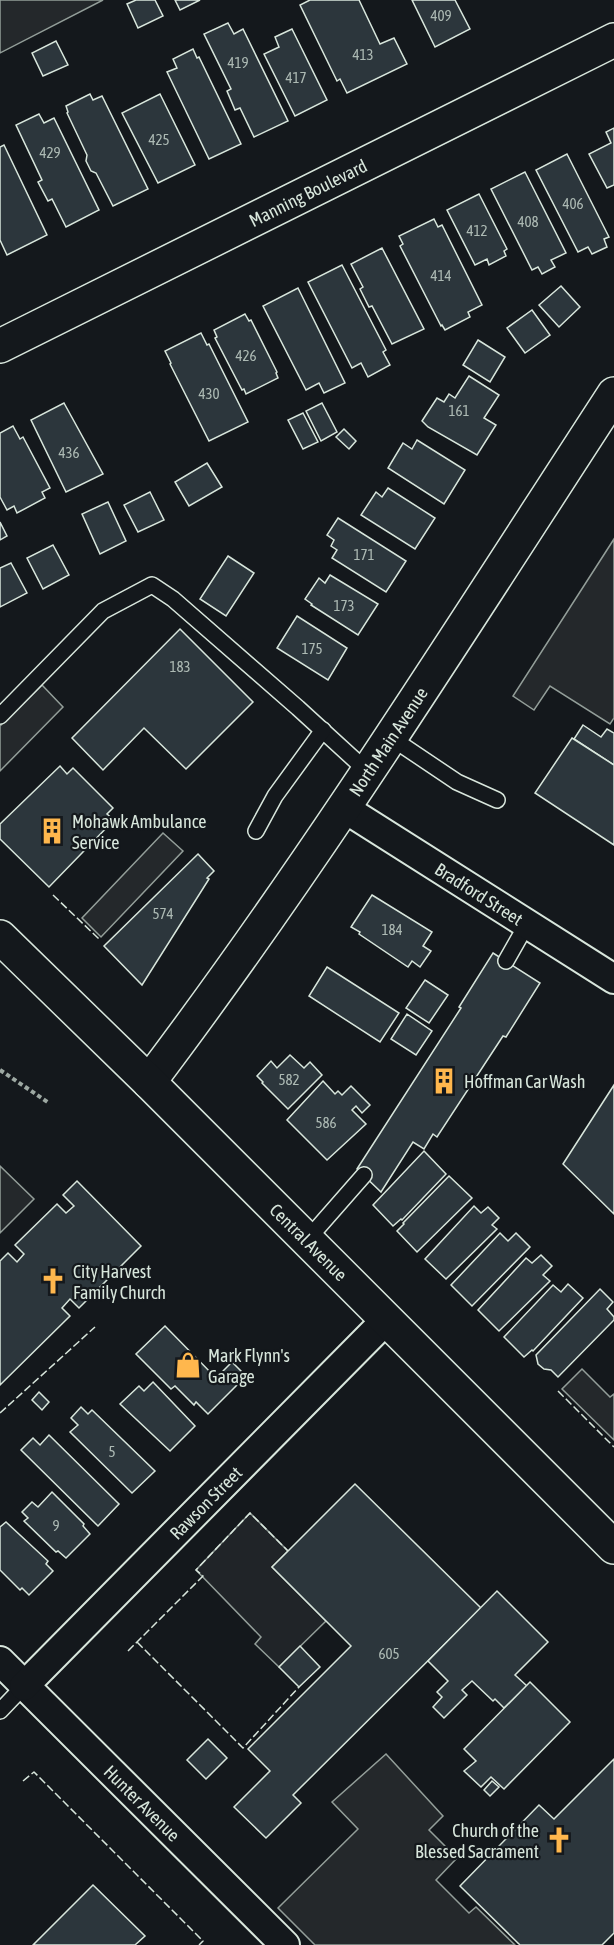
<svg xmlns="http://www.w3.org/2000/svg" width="614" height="1945" font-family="'Asap Condensed',sans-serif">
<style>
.green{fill:#202428;stroke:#939e99;stroke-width:1.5}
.parking{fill:#24282b;stroke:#939e99;stroke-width:1.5}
.building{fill:#2c363c;stroke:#d8e6dc;stroke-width:1.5}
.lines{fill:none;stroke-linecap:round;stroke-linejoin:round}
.lane-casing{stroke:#d8e6dc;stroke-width:18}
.street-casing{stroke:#d8e6dc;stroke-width:32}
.secondary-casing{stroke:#d8e6dc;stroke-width:36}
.primary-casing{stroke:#d8e6dc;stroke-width:36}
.path{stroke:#9da8a2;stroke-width:4;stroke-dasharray:4.5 3;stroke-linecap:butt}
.lane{stroke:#14181c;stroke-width:15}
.street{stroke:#14181c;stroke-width:28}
.secondary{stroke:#14181c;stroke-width:33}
.primary{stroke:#14181c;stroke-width:33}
.fence{stroke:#d8e6dc;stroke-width:1.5;stroke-dasharray:8 3;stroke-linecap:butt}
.labels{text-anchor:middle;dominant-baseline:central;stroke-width:4.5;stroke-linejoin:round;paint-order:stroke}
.number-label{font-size:15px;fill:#adbab4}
.street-label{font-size:18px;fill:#d8e6dc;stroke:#14181c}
.poi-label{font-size:18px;fill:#d8e6dc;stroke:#14181c;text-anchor:start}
</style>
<rect width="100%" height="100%" fill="#14181c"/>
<!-- green -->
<path class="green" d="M250 1513 288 1551 272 1567 326 1621 279 1667 255 1644 261 1637 196 1570Z"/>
<!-- parking -->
<g class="parking">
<path d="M0 0H103L0 53Z"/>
<path d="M614 539V718L610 724 550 686 534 710 513 696Z"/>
<path d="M42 685 63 707 0 771V726Z"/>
<path d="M163 833 183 851 101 937 82 918Z"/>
<path d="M0 1166 34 1199 0 1233Z"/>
<path d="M582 1369 610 1397 614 1394V1440L562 1389Z"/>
<path d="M386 1754 443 1816 429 1830 457 1858 436 1880 469 1913 476 1907 515 1945H315L278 1908 358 1829 332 1802Z"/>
</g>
<!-- building -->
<g class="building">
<path d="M136 0H155L163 16 138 28 127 4Z"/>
<path d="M175 0H200L180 10Z"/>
<path d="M310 0H359L380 44 394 38 407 64 347 93 340 79 337 81 300 5Z"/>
<path d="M412 0H455L470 29 435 47Z"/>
<path d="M228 23 234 34 243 29 288 121 254 137 240 108 235 110 227 91 231 89 204 34Z"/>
<path d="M292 29 327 100 295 116 264 54 279 47 275 37Z"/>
<path d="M56 41 68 65 43 76 32 53Z"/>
<path d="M193 49 197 58 199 57 241 144 209 159 167 72 177 68 173 59Z"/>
<path d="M90 94 93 100 102 96 148 189 113 206 96 173 91 171 86 161 87 155 67 113 68 112 66 106Z"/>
<path d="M160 94 195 165 158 183 122 113Z"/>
<path d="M39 114 44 123 54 118 99 210 66 227 52 199 48 201 38 182 42 180 16 125Z"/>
<path d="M614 128V185L607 188 589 154 611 143 606 132Z"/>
<path d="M4 145 47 235 7 255 0 240V147Z"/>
<path d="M567 154 609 237 604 239 607 247 592 254 588 247 578 252 536 170Z"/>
<path d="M525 172 566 253 551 260 555 267 542 274 538 267 532 270 491 189Z"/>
<path d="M479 194 507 249 504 251 506 256 489 265 487 259 475 265 447 210Z"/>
<path d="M434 219 438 227 442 225 482 305 468 312 470 317 445 330 442 325 441 326 400 246 403 244 399 236Z"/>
<path d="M382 248 424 329 392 344 372 306 369 307 360 289 363 287 351 264Z"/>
<path d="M342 265 386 350 383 352 390 365 368 377 361 363 352 368 308 282Z"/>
<path d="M561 286 580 307 559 327 539 305Z"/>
<path d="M298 288 345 383 324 393 319 383 306 390 263 306Z"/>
<path d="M532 310 550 335 525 353 507 328Z"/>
<path d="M245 314 249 321 251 320 277 372 276 373 278 378 246 394 244 389 242 390 215 338 217 337 214 330Z"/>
<path d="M201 333 207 345 209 344 248 422 209 441 170 364 171 363 165 351Z"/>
<path d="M478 340 505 357 490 382 463 365Z"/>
<path d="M469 376 499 395 484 418 496 425 477 455 428 427 422 421 437 398 444 402 449 394 455 398Z"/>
<path d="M64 403 103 474 66 492 31 420Z"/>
<path d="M322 403 337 432 321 441 306 411Z"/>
<path d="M303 413 318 442 303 449 288 420Z"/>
<path d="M13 426 20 439 23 437 50 488 42 492 45 498 17 513 14 506 7 510 0 497V433Z"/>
<path d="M344 429 356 441 349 449 336 437Z"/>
<path d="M417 440 465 470 444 504 388 468 403 443 412 449Z"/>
<path d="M207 463 222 487 189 506 175 482Z"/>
<path d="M388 488 435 518 415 549 361 515 376 492 382 497Z"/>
<path d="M150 492 164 520 138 532 124 505Z"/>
<path d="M108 502 126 541 100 554 82 514Z"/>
<path d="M338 518 406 561 386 592 332 558 337 550 331 546 334 540 327 535Z"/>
<path d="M0 522 7 536 0 540Z"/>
<path d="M53 545 69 575 43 589 27 558Z"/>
<path d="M228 556 254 573 226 616 200 599Z"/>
<path d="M11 563 27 593 0 607V568Z"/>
<path d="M330 575 378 604 358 635 311 605 312 604 305 599 319 578 325 583Z"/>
<path d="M297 616 347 648 328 680 277 648Z"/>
<path d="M180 629 253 702 186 769 144 728 103 770 72 738Z"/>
<path d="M583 725 601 737 607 729 614 733V765L574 739Z"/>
<path d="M572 738 614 765V845L535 793Z"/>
<path d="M60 766 67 774 73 768 113 808 107 814 114 820 49 887 0 839V824Z"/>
<path d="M198 854 214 871 207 878 209 879 142 985 104 946Z"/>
<path d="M372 895 432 932 423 946 431 951 420 967 412 961 408 967 359 934 360 932 351 927Z"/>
<path d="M493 953 540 983 506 1037 503 1036 437 1137 433 1134 424 1149 413 1142 381 1192 357 1169 461 1008 459 1007Z"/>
<path d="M327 967 399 1013 380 1042 309 996Z"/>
<path d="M425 980 448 995 429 1023 406 1008Z"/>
<path d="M407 1014 432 1031 416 1055 391 1039Z"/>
<path d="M290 1055 304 1068 310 1062 322 1075 288 1109 262 1083 263 1082 257 1076 271 1061 277 1068Z"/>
<path d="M323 1081 335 1094 338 1091 342 1095 351 1086 370 1105 362 1113 356 1106 352 1110 366 1124 327 1160 287 1120Z"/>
<path d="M614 1085V1214L563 1164Z"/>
<path d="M424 1151 446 1174 402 1220 401 1219 393 1226 373 1205Z"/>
<path d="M449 1176 472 1198 417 1252 397 1231 404 1224 403 1223Z"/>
<path d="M77 1181 141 1246 79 1308 70 1299 62 1308 70 1316 0 1385V1261L8 1253 17 1262 24 1254 15 1245 57 1204 66 1213 74 1206 63 1195Z"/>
<path d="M474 1206 481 1213 488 1207 499 1218 492 1225 497 1229 446 1279 425 1259Z"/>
<path d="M500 1233 508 1241 516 1233 530 1247 472 1306 451 1285Z"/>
<path d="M541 1255 552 1266 543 1275 550 1281 499 1331 478 1310 526 1258 532 1263Z"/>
<path d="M568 1284 583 1298 533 1351 532 1350 524 1357 504 1337 553 1285 561 1292Z"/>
<path d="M600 1289 613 1302 607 1309 614 1317V1320L558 1377 551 1370 544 1369 538 1364 536 1355Z"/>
<path d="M165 1326 216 1378 232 1362 246 1376 208 1414 196 1402 194 1405 175 1386 171 1389 136 1354Z"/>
<path d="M153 1382 195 1426 170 1451 120 1404 139 1386 144 1391Z"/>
<path d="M39 1392 49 1402 42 1410 32 1400Z"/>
<path d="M81 1407 88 1414 92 1410 155 1471 132 1493 70 1432 78 1425 71 1418Z"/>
<path d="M49 1435 119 1504 98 1526 21 1450 33 1438 40 1445Z"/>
<path d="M355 1484 481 1608 293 1795 301 1803 266 1838 234 1807 270 1771 248 1749 351 1646 272 1567Z"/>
<path d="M52 1492 84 1524 83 1526 90 1534 66 1558 58 1551 56 1552 24 1521 28 1518 22 1512 32 1502 38 1507Z"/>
<path d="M6 1522 48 1561 46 1564 53 1571 29 1595 22 1588 20 1590 0 1570V1527Z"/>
<path d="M497 1591 548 1642 515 1675 527 1686 504 1708 495 1699 493 1701 472 1681 462 1690 467 1695 444 1718 433 1707 442 1697 437 1692 448 1681 428 1661Z"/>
<path d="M300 1646 320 1667 299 1687 279 1667Z"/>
<path d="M530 1682 570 1722 504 1789 491 1777 481 1787 464 1771 476 1761 464 1749Z"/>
<path d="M208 1739 227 1758 206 1779 187 1760Z"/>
<path d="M614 1759V1933L602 1945H520L460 1886 539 1805 554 1819Z"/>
<path d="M492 1781 499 1787 490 1796 484 1790Z"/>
<path d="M93 1885 145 1936 135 1945H33Z"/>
</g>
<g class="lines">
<!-- lane casing -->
<g class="lane-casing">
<g id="lane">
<path d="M0 716 103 611 152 585 173 599 298 708 368 772"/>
<path d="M390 737 457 782 497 800"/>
<path d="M256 831 275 796 323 730"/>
<path d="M506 961 527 924"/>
<path d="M307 1240 364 1175"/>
<path d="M0 1711 24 1686"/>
</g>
</g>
<!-- street casing -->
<g class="street-casing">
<g id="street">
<path id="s1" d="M344 808 614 979"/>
<path id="s2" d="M0 1661 285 1945"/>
<path id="s3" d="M24 1686 386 1320"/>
</g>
</g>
<!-- secondary casing -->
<g class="secondary-casing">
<g id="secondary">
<path id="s4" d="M0 346 614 40"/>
<path id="s5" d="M149 1082C316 861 463 626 614 394"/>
</g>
</g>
<!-- primary casing -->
<g class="primary-casing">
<g id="primary">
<path id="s6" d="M0 937 149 1082 614 1547"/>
</g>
</g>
<!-- path -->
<path class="path" d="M0 1070 49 1103"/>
<!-- lane -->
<use href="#lane" class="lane"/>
<!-- street -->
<use href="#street" class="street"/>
<!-- secondary -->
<use href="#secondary" class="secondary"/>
<!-- primary -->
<use href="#primary" class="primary"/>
<!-- fence -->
<g class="fence">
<path d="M53 895 99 939"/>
<path d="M558 1391 614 1447"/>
<path d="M0 1413 95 1327"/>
<path d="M137 1642 243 1748 299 1687"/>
<path d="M128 1651 203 1576 196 1570 250 1513 288 1551"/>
<path d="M23 1781 34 1772 203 1941 199 1945"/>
</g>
</g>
<!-- icons -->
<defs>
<g id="building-bare" transform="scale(2.07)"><path d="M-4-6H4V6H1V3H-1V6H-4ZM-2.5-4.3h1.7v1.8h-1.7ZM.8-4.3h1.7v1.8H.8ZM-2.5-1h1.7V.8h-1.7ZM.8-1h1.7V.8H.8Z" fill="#ffb74d" stroke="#14181c" stroke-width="2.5" paint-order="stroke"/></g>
<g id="church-bare" transform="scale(2.07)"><path d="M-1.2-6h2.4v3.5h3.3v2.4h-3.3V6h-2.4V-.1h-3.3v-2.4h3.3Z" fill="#ffb74d" stroke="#14181c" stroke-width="2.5" paint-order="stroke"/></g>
<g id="shop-bare" transform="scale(2.07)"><path d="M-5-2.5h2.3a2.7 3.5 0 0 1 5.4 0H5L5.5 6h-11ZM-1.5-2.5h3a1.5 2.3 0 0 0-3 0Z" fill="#ffb74d" stroke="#14181c" stroke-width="2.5" paint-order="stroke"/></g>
</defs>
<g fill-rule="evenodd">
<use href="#building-bare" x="52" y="831"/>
<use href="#building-bare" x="444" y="1081"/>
<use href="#church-bare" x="53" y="1281"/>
<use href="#shop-bare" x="188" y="1365"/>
<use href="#church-bare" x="559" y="1840"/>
</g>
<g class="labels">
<!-- number labels -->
<g class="number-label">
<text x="441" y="15">409</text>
<text x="363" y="54">413</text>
<text x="238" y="62">419</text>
<text x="296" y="77">417</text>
<text x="159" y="139">425</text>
<text x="50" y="152">429</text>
<text x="573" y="203">406</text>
<text x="528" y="221">408</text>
<text x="477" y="230">412</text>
<text x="441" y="275">414</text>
<text x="246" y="355">426</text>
<text x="209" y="393">430</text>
<text x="459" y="410">161</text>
<text x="69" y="452">436</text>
<text x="364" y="554">171</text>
<text x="344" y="605">173</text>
<text x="312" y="648">175</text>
<text x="180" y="666">183</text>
<text x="163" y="913">574</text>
<text x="392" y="929">184</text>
<text x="289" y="1079">582</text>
<text x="326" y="1122">586</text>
<text x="112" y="1451">5</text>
<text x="56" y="1525">9</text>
<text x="389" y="1653">605</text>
</g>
<!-- street labels -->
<g class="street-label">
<text stroke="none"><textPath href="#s4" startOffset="344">Manning Boulevard</textPath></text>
<text stroke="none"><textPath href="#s5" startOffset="416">North Main Avenue</textPath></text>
<text stroke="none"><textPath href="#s1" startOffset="160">Bradford Street</textPath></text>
<text stroke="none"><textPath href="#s6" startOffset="434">Central Avenue</textPath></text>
<text stroke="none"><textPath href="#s3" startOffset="258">Rawson Street</textPath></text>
<text stroke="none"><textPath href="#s2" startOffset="201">Hunter Avenue</textPath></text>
</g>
<!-- poi labels -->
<g class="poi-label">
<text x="72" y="821">Mohawk Ambulance<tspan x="72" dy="21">Service</tspan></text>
<text x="464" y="1081">Hoffman Car Wash</text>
<text x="73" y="1271">City Harvest<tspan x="73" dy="21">Family Church</tspan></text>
<text x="208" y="1355">Mark Flynn's<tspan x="208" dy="21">Garage</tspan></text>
<text x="539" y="1830" text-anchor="end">Church of the<tspan x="539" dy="21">Blessed Sacrament</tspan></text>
</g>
</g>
</svg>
